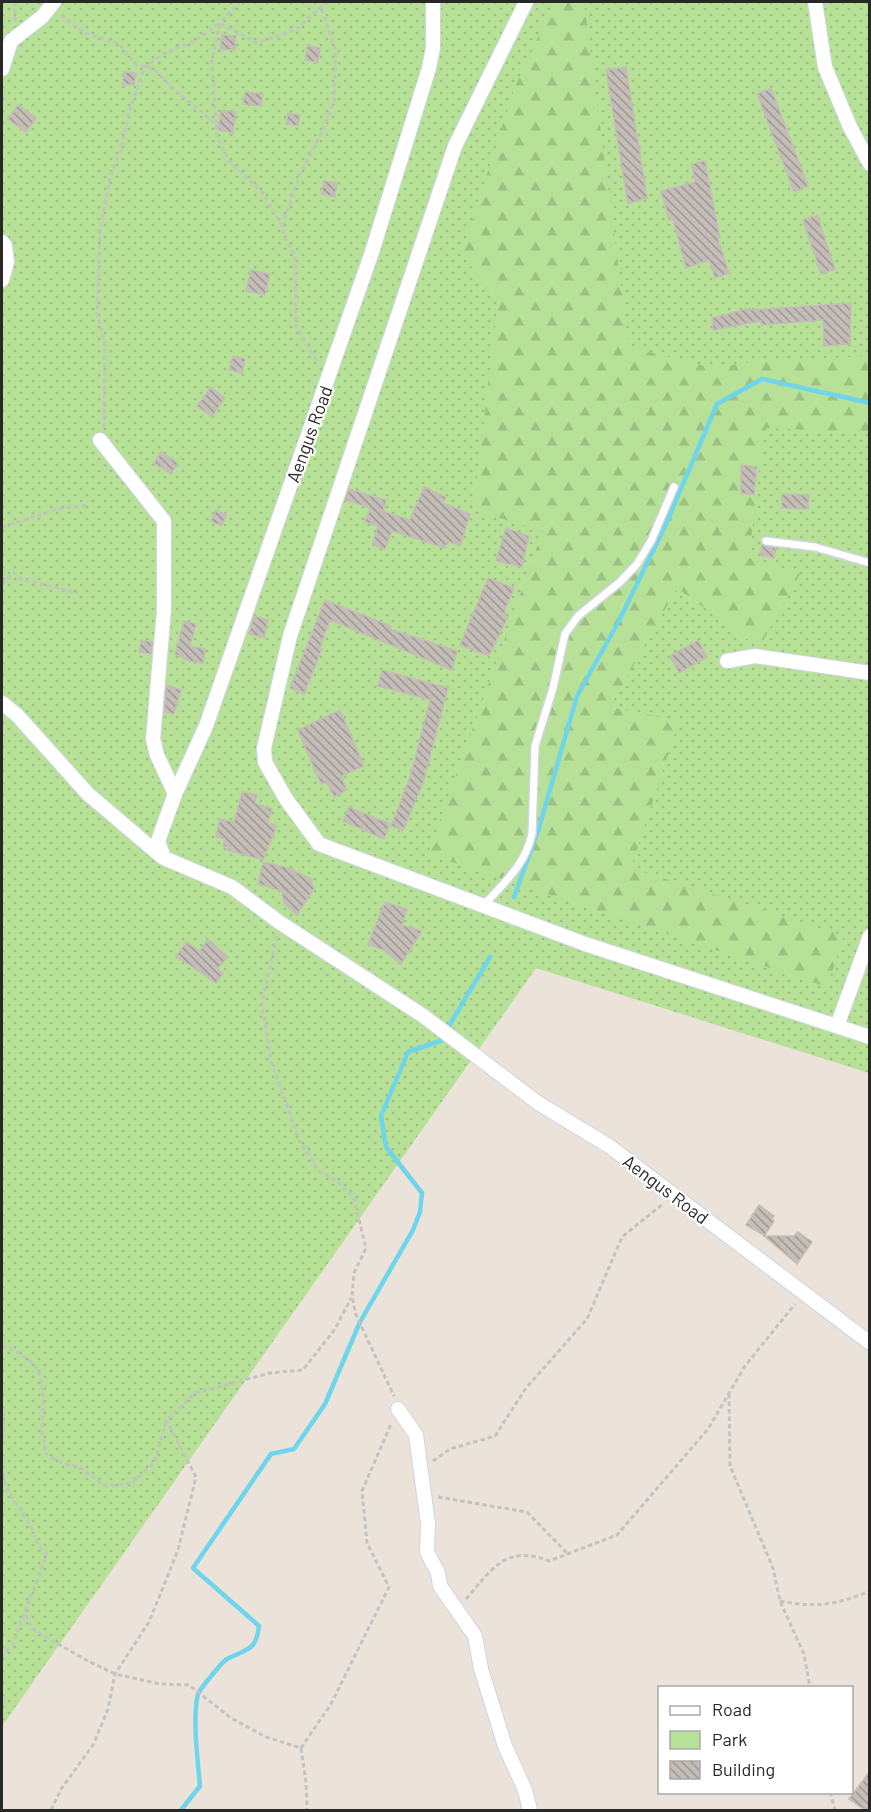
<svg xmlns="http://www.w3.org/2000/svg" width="871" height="1812" font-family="Barlow,sans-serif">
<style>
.green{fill:url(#green-dots)}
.forest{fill:url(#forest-firs)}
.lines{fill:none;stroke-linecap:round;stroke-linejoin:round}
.stream{stroke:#6ed5ec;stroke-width:4.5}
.building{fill:url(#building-back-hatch);stroke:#c6beb4;stroke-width:1.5}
.lane-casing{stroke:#d0d4e1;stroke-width:10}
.street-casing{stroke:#d0d4e1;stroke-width:16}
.path{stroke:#c3c3c3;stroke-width:3;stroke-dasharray:4.5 3;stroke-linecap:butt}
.lane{stroke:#fff;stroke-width:7}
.street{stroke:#fff;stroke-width:14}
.labels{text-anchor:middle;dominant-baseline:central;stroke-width:4.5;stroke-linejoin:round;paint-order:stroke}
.street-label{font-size:18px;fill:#282828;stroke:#fff}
</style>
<defs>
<pattern id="green-dots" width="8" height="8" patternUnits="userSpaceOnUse" patternTransform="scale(1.5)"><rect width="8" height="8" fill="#b6e197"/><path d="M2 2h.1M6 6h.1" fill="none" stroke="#9cc182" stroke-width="1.8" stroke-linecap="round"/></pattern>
<pattern id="forest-firs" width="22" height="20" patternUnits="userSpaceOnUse" patternTransform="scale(1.5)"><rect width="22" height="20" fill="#b6e197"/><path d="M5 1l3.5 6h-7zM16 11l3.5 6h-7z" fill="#9cc182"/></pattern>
<pattern id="building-back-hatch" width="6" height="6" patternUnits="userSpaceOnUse" patternTransform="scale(1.5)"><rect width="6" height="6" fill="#c3bcb7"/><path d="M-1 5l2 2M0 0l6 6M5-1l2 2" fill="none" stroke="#9e9995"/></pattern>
</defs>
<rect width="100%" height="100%" fill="#ebe2da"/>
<!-- green -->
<path class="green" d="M2 2H869V1073L536 968 2 1726Z"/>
<!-- forest -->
<path class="forest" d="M554 2H584L629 347 713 368 757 361 869 356V432L764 428 749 558 800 574 759 648 677 588 610 707 679 721 631 868 844 936 827 987 428 854 543 531 473 510 498 304 462 254 514 89Z"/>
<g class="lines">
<!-- stream -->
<g class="stream">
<path d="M514 897 539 828 577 696 619 621 666 524 717 404 762 379 870 403"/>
<path d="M181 1810 200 1786C198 1761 192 1718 198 1694 200 1689 222 1662 227 1659 246 1649 256 1652 259 1626L193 1568 271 1454 294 1449 325 1404 360 1322 413 1230 420 1212 422 1193 386 1147 381 1116 408 1052 440 1041 490 957"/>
</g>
</g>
<!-- building -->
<g class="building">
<path d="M222 35 236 36 235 50 220 49Z"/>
<path d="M308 45 320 48 318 63 305 60Z"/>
<path d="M626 67 647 198 628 204 606 70Z"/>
<path d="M124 72 136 73 134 85 123 84Z"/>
<path d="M771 88 808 186 794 192 757 94Z"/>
<path d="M245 92 263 94 261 106 243 104Z"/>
<path d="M18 105 36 118 26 132 8 119Z"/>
<path d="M221 110 236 112 233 133 218 130Z"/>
<path d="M288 113 300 115 298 126 286 124Z"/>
<path d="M705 161 720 238 718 239 729 273 715 278 709 260 686 268 673 219 669 220 661 191 695 182 692 164Z"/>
<path d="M324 181 337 183 335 197 321 194Z"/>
<path d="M817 215 835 269 821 274 803 220Z"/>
<path d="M251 270 270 274 265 295 246 291Z"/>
<path d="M851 303 850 344 824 346 823 320 761 325V321L713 330 712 318 750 308V310Z"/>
<path d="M233 356 245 359 242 373 229 370Z"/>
<path d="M211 387 225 398 212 417 197 406Z"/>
<path d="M161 452 178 463 171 474 154 463Z"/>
<path d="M741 465 757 467 754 495 741 493Z"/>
<path d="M424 487 446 497 443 503 470 514 460 546 447 541 445 548 392 531 385 549 372 545 378 526 365 522 370 508 345 500 349 489 386 500 383 511 410 520Z"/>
<path d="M782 494 809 495 808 509 782 508Z"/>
<path d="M216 510 227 515 221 526 211 521Z"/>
<path d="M506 528 529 536 522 567 496 561Z"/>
<path d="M762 545 776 548 774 558 760 555Z"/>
<path d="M488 578 514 588 505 610V616L508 617 489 656 460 645Z"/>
<path d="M325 600 391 626 390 629 457 651 452 670 330 620 320 648 322 649 304 694 290 688Z"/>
<path d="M254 616 268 620 264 638 249 634Z"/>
<path d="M184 621 196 624 190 646 205 649 203 663 189 661 175 654Z"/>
<path d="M141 640 152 642 151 654 139 652Z"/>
<path d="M698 640 707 657 679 673 670 656Z"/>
<path d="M382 670 448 688 423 783 403 830 391 826 410 777 430 700 378 686Z"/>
<path d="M167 685 181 690 174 714 164 712Z"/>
<path d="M340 710 364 766 341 776 347 790 334 797 327 782 321 784 298 730Z"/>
<path d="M242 792 257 795 255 803 272 809 268 823 277 826 263 860 227 850 229 847 223 846 225 839 216 837 220 819 234 822Z"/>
<path d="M349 807 390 824 384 839 343 821Z"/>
<path d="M263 862 294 869V871L313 880 311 885 315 887 297 915 284 903 282 891 258 884Z"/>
<path d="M385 902 407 909 402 925 422 931 401 964 383 950 368 944Z"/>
<path d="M208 939 228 957 217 969 223 973 216 983 176 956 186 942 200 951Z"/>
<path d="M759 1205 774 1216 772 1219 774 1221 764 1236H794L798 1232 812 1242 797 1264 762 1234 746 1225Z"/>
<path d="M870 1771V1810H865L849 1799Z"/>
</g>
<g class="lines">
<!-- lane casing -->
<g class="lane-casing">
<g id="lane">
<path d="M766 541 815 547 870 563"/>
<path d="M483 906C504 883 525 865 532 834L535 746 553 688 565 634 578 616 620 582 637 564 651 541 674 487"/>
</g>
</g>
<!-- street casing -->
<g class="street-casing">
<g id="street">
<path d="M433 2V48L429 68 372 252 206 726 175 794 158 841 164 858 232 887 279 922 422 1015 538 1103 609 1146 870 1343"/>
<path d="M526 2 455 146 290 636 264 748 265 762 286 799 319 844 585 944 870 1037"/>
<path d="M815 2 825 67 850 127 870 164"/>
<path d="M2 69 11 41 42 17 54 2"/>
<path d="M2 242 5 246 7 262 2 280"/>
<path d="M100 440 164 521V610L153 739 157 755 175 794"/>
<path d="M727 661 755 656 870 673"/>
<path d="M2 703 17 715 88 794 162 857"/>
<path d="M837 1026 870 936"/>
<path d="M398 1409 416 1435 428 1524 427 1552 438 1573 440 1586 475 1636 481 1669 496 1717 505 1746 525 1790 530 1810"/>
</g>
</g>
<!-- path -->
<g class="path">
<path d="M61 15 85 33 119 44 136 65 154 69 169 85 216 124 217 137 230 162 263 193 282 226 286 240 295 255 296 327 318 363"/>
<path d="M15 21V2"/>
<path d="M216 124 212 60 220 23 239 2"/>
<path d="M282 226 299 176 321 134 334 101 336 52 321 7"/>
<path d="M104 428 105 344 97 313 100 231 110 177 121 149 129 111 145 67 168 51 193 42 220 23 257 43 295 30 327 2"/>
<path d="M2 527 58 509 88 505"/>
<path d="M2 584 14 573 20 579 78 593"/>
<path d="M277 936 262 1003 271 1061 299 1140 319 1171 337 1181 353 1196 366 1248 354 1273 352 1296 356 1315 394 1396"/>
<path d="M2 1346C67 1367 31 1410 47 1455L64 1464 77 1466 106 1486 132 1483 154 1463 167 1420 195 1393 270 1373 303 1370 335 1329 351 1298"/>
<path d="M729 1394 730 1466 773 1568 780 1601 804 1654 810 1688"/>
<path d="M2 1413 4 1415 2 1446"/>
<path d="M433 1461 450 1449 495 1436 526 1388 587 1319 622 1237 664 1203"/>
<path d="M2 1466C4 1490 15 1502 28 1521 35 1532 35 1547 47 1554L12 1646 2 1655"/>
<path d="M438 1497 527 1512 569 1555"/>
<path d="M466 1599C492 1569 506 1544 549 1561L617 1535 708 1429 745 1366 795 1304"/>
<path d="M780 1601C816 1608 836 1605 870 1591"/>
<path d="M26 1615 32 1629 86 1660 115 1674 160 1684 189 1685 231 1718 266 1737 301 1748 306 1782 307 1810"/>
<path d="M301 1748 331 1704 389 1587 367 1543 362 1491 391 1424"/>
<path d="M830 1792 835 1810"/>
<path d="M51 1810 61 1789 93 1745 108 1709 115 1674 149 1622 178 1550 196 1477 167 1421"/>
</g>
<!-- lane -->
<use href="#lane" class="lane"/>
<!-- street -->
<use href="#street" class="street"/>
</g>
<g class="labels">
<!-- street labels -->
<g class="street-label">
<text transform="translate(309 434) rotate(-70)">Aengus Road</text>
<text transform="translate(666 1189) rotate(37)">Aengus Road</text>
</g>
</g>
<!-- border -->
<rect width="871" height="1812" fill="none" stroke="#282828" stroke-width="6"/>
<!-- legend -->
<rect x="658" y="1686" width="195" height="108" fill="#ffffff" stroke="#a9a9a9" stroke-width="1.5"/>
<rect x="670" y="1706" width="30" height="9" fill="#ffffff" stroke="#a9a9a9" stroke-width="1.5"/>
<text x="712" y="1716" font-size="18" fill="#282828">Road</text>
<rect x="670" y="1731" width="30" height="18" fill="#b6e197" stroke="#a9a9a9" stroke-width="1.5"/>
<text x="712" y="1746" font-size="18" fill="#282828">Park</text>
<rect x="670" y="1761" width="30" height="18" fill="url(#building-back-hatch)" stroke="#a9a9a9" stroke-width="1.5"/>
<text x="712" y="1776" font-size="18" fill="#282828">Building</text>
</svg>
